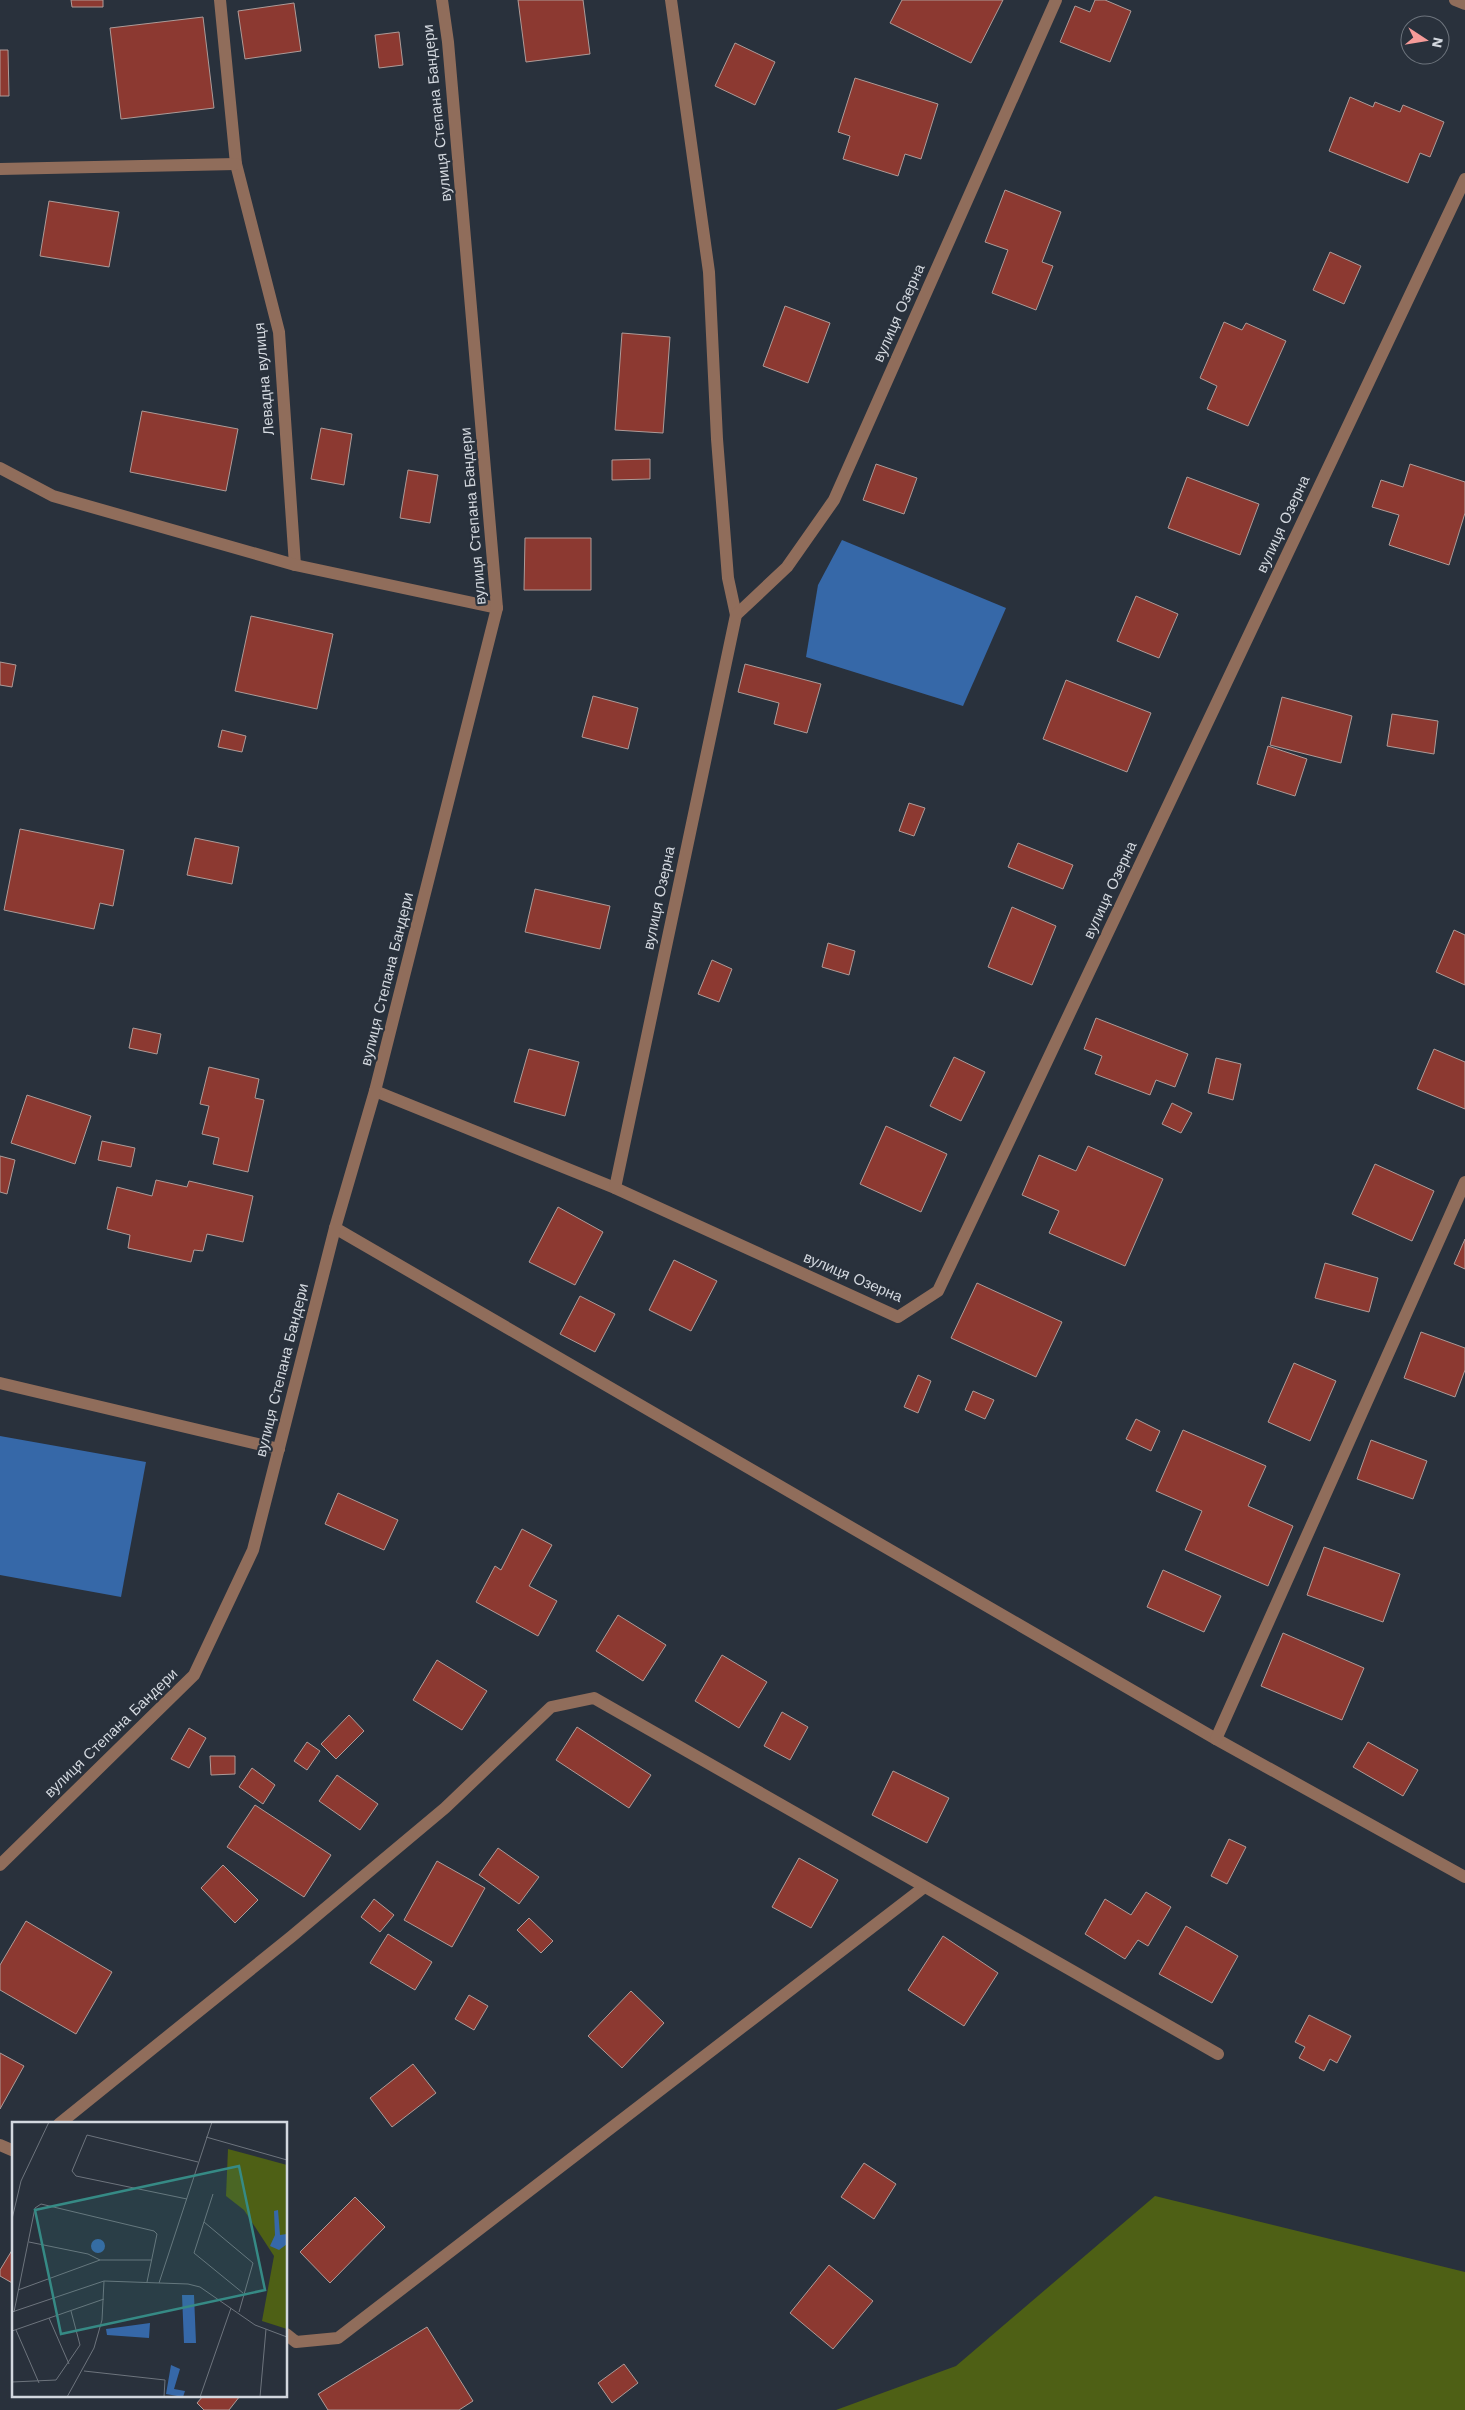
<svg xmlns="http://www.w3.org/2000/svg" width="1465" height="2410" font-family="'Work Sans',sans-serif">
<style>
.green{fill:#4e6015}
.water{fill:#3668a8}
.building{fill:#8c3931;stroke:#ad9b98}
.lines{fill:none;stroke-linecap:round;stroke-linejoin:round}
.minor{stroke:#906d5b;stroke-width:12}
.labels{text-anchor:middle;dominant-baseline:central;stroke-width:4.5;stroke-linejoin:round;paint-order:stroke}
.street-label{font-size:15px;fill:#d3d8df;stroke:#29313c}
.inset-road{fill:none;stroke:#6d747d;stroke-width:1}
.view{fill:#368a85;fill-opacity:0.15;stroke:#368a85;stroke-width:2.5}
.inset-edge{fill:none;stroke:#d3d8df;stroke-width:2.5}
</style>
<rect width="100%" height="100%" fill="#29313c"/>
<!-- green -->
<path class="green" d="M1155 2196 1465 2272V2410H836L956 2366Z"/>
<!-- water -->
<g class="water">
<path d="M842 540 1006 608 963 706 806 657 818 585Z"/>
<path d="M0 1436 146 1462 121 1597 0 1575Z"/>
</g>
<!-- building -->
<g class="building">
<path d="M71 0H103V7H72Z"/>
<path d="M518 0H583L590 54 526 62Z"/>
<path d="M902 0H1003L971 63 890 23Z"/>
<path d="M1095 0H1105L1131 11 1110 62 1060 42 1075 6 1090 12Z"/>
<path d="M294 3 301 51 245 59 238 11Z"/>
<path d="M203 17 214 108 121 119 110 28Z"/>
<path d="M399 32 403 65 379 68 375 35Z"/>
<path d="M735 43 775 62 755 105 715 86Z"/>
<path d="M0 50H8L9 96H0Z"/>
<path d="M855 78 938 104 921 159 905 154 898 176 843 159 850 136 838 132Z"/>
<path d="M1350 97 1373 107 1375 102 1400 112 1403 105 1444 122 1430 157 1420 153 1408 183 1329 151Z"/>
<path d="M1005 190 1061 212 1042 262 1053 266 1036 310 992 293 1008 250 985 242Z"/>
<path d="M49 201 119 212 109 267 40 256Z"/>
<path d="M1330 252 1361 266 1344 304 1313 290Z"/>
<path d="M785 306 830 323 808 383 763 366Z"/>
<path d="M1224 322 1242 330 1246 323 1286 341 1248 426 1207 409 1217 386 1200 378Z"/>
<path d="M622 333 670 337 663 433 615 430Z"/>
<path d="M142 411 238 429 226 491 130 472Z"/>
<path d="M321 428 352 434 344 485 311 479Z"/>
<path d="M650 459V479L612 480V460Z"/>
<path d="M876 464 917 478 904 514 863 500Z"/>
<path d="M1410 464 1465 482V513L1449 565 1389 545 1399 515 1372 507 1381 480 1403 487Z"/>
<path d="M408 470 438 475 430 523 400 518Z"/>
<path d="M1187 477 1259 504 1240 555 1168 528Z"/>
<path d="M525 538H591V590H524Z"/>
<path d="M1136 596 1178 614 1159 658 1117 641Z"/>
<path d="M251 616 333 634 317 709 235 691Z"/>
<path d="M0 662 16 665 12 687 0 685Z"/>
<path d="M745 664 821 684 807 733 774 724 779 703 738 692Z"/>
<path d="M1066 680 1151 713 1127 772 1043 739Z"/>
<path d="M593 696 638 708 628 749 582 737Z"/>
<path d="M1282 697 1352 716 1341 763 1270 745Z"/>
<path d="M1392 714 1438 721 1434 754 1387 746Z"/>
<path d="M222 730 246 736 242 752 218 747Z"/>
<path d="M1268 746 1307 759 1295 796 1257 784Z"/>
<path d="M909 803 925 808 914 836 899 831Z"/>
<path d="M20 829 124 850 113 906 100 903 94 929 4 910Z"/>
<path d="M195 838 239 847 232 884 187 875Z"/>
<path d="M1018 843 1073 865 1063 889 1008 867Z"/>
<path d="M535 889 610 906 600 949 525 932Z"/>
<path d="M1012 907 1056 926 1032 985 988 967Z"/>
<path d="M1454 930 1465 935V985L1436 972Z"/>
<path d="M828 943 855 951 849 975 822 967Z"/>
<path d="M712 960 732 969 719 1002 698 994Z"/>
<path d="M1096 1018 1188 1054 1175 1087 1156 1080 1150 1095 1095 1074 1102 1056 1084 1049Z"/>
<path d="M133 1028 161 1034 157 1054 129 1048Z"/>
<path d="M529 1049 579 1062 565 1116 514 1102Z"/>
<path d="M1434 1049 1465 1062V1109L1417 1089Z"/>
<path d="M954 1057 985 1072 961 1121 930 1106Z"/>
<path d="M1216 1058 1241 1064 1233 1100 1208 1093Z"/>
<path d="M209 1067 259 1079 255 1098 264 1100 248 1172 213 1164 219 1138 202 1134 209 1106 200 1104Z"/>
<path d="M27 1095 91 1116 75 1164 11 1143Z"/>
<path d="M1172 1103 1192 1113 1181 1133 1162 1124Z"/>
<path d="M886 1126 947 1154 921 1212 860 1184Z"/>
<path d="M102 1141 135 1148 131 1167 98 1160Z"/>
<path d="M1088 1146 1163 1179 1125 1266 1049 1233 1059 1211 1022 1195 1039 1155 1076 1171Z"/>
<path d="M0 1156 15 1160 7 1194 0 1192Z"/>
<path d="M1375 1164 1434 1191 1412 1241 1352 1214Z"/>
<path d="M156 1180 187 1187 189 1181 253 1196 243 1242 207 1234 203 1251 194 1250 191 1262 128 1248 130 1235 107 1229 117 1187 152 1196Z"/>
<path d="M558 1207 603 1232 575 1285 529 1262Z"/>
<path d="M1465 1239V1269L1454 1264Z"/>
<path d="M674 1260 717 1281 691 1331 649 1310Z"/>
<path d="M1325 1263 1378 1278 1369 1312 1315 1298Z"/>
<path d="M977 1283 1062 1322 1036 1377 951 1338Z"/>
<path d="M580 1296 615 1314 595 1352 560 1334Z"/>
<path d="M1421 1332 1465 1348V1370L1455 1397 1404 1378Z"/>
<path d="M1294 1363 1336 1381 1310 1441 1268 1422Z"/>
<path d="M918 1375 931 1381 918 1413 904 1407Z"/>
<path d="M973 1391 994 1400 985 1419 965 1410Z"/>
<path d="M1136 1419 1160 1431 1151 1451 1126 1439Z"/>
<path d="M1183 1430 1266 1466 1248 1506 1293 1526 1268 1586 1185 1550 1202 1511 1156 1491Z"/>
<path d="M1371 1440 1427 1461 1413 1499 1357 1479Z"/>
<path d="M338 1493 398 1520 384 1550 325 1524Z"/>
<path d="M522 1529 552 1545 529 1586 557 1601 538 1636 476 1602 495 1566 501 1570Z"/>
<path d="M1324 1547 1400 1574 1383 1622 1307 1595Z"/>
<path d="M1163 1570 1221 1596 1204 1632 1147 1607Z"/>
<path d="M618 1615 666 1645 643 1681 596 1651Z"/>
<path d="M1283 1633 1364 1668 1342 1720 1261 1686Z"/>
<path d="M722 1655 767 1682 739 1728 695 1701Z"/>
<path d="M437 1660 487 1691 462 1730 413 1700Z"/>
<path d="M782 1712 808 1727 790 1760 764 1746Z"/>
<path d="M349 1715 364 1731 336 1759 321 1744Z"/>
<path d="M577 1727 651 1775 629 1808 556 1760Z"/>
<path d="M189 1728 206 1738 189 1768 171 1759Z"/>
<path d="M307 1742 320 1751 307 1770 294 1761Z"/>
<path d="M1368 1742 1418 1770 1403 1796 1353 1767Z"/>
<path d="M210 1756H235V1774L211 1775Z"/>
<path d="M252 1768 275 1785 263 1804 239 1787Z"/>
<path d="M893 1771 949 1798 927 1843 872 1815Z"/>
<path d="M337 1775 378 1804 360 1830 319 1801Z"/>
<path d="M255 1805 331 1855 304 1897 227 1847Z"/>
<path d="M1229 1839 1246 1847 1227 1884 1211 1876Z"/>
<path d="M498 1848 539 1877 519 1904 479 1875Z"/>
<path d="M799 1858 838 1880 811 1928 772 1907Z"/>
<path d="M437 1861 485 1888 452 1947 404 1920Z"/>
<path d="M223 1865 258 1900 235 1923 201 1888Z"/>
<path d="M1146 1892 1171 1907 1148 1946 1138 1940 1125 1959 1085 1934 1105 1899 1131 1915Z"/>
<path d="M374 1899 394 1915 380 1932 361 1917Z"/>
<path d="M529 1918 553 1941 541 1953 517 1930Z"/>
<path d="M26 1921 112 1972 76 2034 0 1990V1965Z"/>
<path d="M1186 1926 1238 1956 1212 2003 1159 1974Z"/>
<path d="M388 1934 432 1962 415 1990 370 1963Z"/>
<path d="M943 1936 998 1973 964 2026 908 1990Z"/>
<path d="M631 1991 664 2023 622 2068 588 2036Z"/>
<path d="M469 1995 488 2006 474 2030 455 2019Z"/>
<path d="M1309 2015 1351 2036 1337 2063 1330 2059 1324 2071 1299 2058 1305 2047 1295 2042Z"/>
<path d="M0 2053 24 2066 0 2109Z"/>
<path d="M413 2064 436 2093 392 2127 370 2098Z"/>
<path d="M864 2163 896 2184 874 2219 841 2197Z"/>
<path d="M355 2197 385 2227 330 2283 300 2252Z"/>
<path d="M14 2247V2284L0 2276V2270Z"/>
<path d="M829 2265 873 2301 833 2349 790 2313Z"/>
<path d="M427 2327 473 2401 459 2410H328L318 2394Z"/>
<path d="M624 2364 638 2383 612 2403 598 2383Z"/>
<path d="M203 2396H240L229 2410H204L197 2403Z"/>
</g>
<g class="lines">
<!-- minor -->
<g class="minor">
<path d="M220 0 236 164 279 332 295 565"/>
<path d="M671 0 709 272 717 439 728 578 736 615"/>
<path d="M1455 0 1465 4"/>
<path d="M0 169 236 164"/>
<path d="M0 468 53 496 295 565 497 608"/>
<path d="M375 1091 615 1188 898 1317 938 1291 1465 179"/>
<path d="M615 1188 736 615 787 567 834 500 1056 0"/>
<path d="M335 1228 1216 1739 1465 1877"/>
<path d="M0 1383 279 1449"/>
<path d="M1216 1739 1465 1182"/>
<path d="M0 1865 194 1675 253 1550 335 1228 375 1091 497 608 448 42 442 0"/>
<path d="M59 2124 291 1937 445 1808 551 1707 594 1698 1218 2054"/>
<path d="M0 2145 14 2151"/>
<path d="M286 2334 296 2342 338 2338 923 1888"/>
</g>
</g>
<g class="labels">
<!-- street labels -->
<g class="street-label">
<text transform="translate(437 113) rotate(-96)">вулиця Степана Бандери</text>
<text transform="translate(899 313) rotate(-66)">вулиця Озерна</text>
<text transform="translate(264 379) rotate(-95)">Левадна вулиця</text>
<text transform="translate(473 516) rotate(-95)">вулиця Степана Бандери</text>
<text transform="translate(1283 524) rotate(-65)">вулиця Озерна</text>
<text transform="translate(1110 890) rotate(-65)">вулиця Озерна</text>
<text transform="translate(659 898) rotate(-78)">вулиця Озерна</text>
<text transform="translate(387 979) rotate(-76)">вулиця Степана Бандери</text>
<text transform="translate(853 1277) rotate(23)">вулиця Озерна</text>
<text transform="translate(282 1370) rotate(-76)">вулиця Степана Бандери</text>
<text transform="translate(111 1733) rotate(-44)">вулиця Степана Бандери</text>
</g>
</g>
<!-- overview -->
<g transform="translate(12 2122)">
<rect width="275" height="275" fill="#29313c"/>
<path d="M216 27 275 43V207L250 199 262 134 232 88 214 74Z" fill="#4e6015"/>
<path d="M266 88 268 113 275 112V122L267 128 258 124 263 113 262 89ZM79 124a7 7 0 1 1 14 0a7 7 0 1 1-14 0ZM170 173H182L184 221H172ZM138 201 137 216 95 213 94 207ZM159 243 168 247 162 267 173 269 171 275 154 272Z" fill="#3668a8"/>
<path class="inset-road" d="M194 15 275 38M201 72 182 131 231 171M175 77 64 54 60 49 75 13 186 40M0 97 9 59 37 0M192 100 241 141 227 190M17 120 76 132 88 138H139M147 161 200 0M6 168 88 138M0 190 92 159 176 162 188 165 243 203 275 215M2 190 23 86 29 82 142 109 145 112 135 160M37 196 57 242M4 208 27 261M0 209 92 177M72 249 153 258 152 275M0 260 44 258 68 223 59 189M55 275 82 226 90 198 92 159M188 275 219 186M248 275 254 207"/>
<path class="view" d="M227 44 253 168 49 212 23 88Z"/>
<rect width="275" height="275" class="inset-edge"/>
</g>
<!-- north arrow -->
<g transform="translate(1425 40) rotate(102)"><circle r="24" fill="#29313c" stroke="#6d747d"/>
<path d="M0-4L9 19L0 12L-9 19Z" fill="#f59b99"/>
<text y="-8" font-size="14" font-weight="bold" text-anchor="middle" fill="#d3d8df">N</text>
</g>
</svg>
